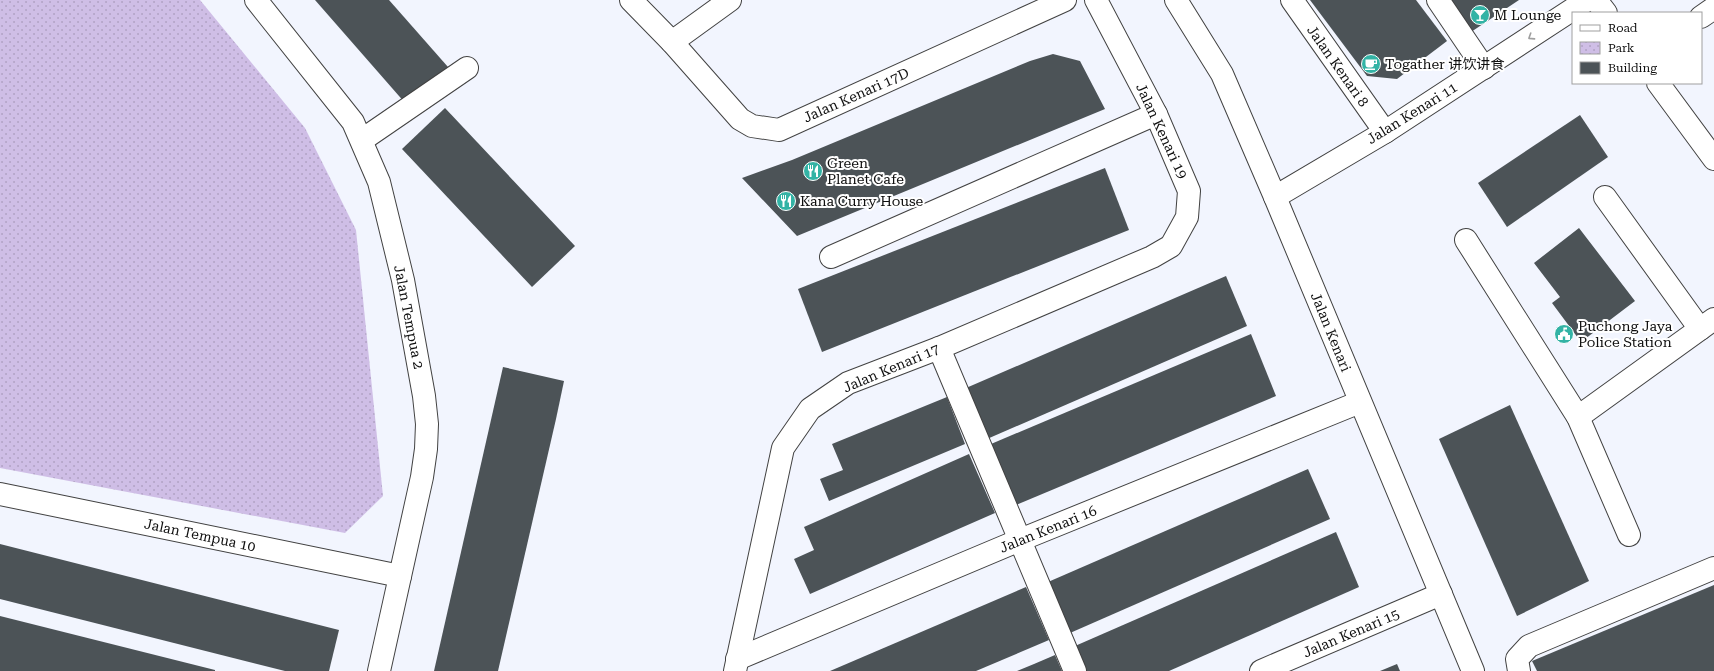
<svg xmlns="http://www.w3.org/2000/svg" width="1714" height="671" font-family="'Roboto Serif','Noto Sans SC',serif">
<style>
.park{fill:url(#park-dots)}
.building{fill:#4c5357}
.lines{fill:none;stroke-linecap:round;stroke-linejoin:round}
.minor-casing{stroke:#424242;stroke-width:24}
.minor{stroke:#fff;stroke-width:22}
.oneway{stroke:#9f9f9f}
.labels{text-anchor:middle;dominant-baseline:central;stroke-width:4;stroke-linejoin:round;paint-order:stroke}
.poi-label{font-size:14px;fill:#0f0f0f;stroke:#fff;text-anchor:start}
.street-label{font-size:14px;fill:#0f0f0f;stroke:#fff}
</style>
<defs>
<pattern id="park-dots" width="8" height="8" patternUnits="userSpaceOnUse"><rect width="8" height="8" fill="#cfbee6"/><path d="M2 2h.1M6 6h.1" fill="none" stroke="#b1a2c4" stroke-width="1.8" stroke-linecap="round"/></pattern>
</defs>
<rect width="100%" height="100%" fill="#f2f5fe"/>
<!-- park -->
<path class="park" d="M0 0H200L305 128 356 230 383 496 345 533 0 468Z"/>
<!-- building -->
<g class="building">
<path d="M315 0H389L448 67 406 104Z"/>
<path d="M1310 0H1416L1447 41 1397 79 1367 76Z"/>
<path d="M1445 0H1519L1468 34Z"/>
<path d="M1053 54 1080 61 1105 109 797 236 742 178 792 160 1030 61Z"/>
<path d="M445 108 575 246 532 287 402 149Z"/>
<path d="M1580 115 1608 157 1507 227 1478 183Z"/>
<path d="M1105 168 1129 230 822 352 798 289Z"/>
<path d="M1579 228 1635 301 1581 342 1552 303 1560 297 1534 263Z"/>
<path d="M1226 276 1247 326 987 439 966 388Z"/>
<path d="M1251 334 1276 396 1016 505 991 444Z"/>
<path d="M503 367 564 381 556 419 498 671H434Z"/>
<path d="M947 397 965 444 829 501 820 479 843 470 832 444Z"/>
<path d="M1510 405 1589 581 1517 616 1439 439Z"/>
<path d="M969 454 995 513 810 594 794 559 814 550 804 527Z"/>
<path d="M1308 469 1330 519 1070 633 1048 582Z"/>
<path d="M1336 532 1359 587 1169 671H1086L1075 646Z"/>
<path d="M0 544 339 630 329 671H285L0 599Z"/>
<path d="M1714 585V671H1537L1532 661Z"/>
<path d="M1026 587 1049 640 976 671H830Z"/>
<path d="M0 616 215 670V671H0Z"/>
<path d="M1055 655 1062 671H1017L1034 664Z"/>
<path d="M1397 664 1400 671H1380Z"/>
</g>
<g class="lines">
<!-- minor casing -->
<g class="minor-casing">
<g id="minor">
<path d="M256 0 353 122 379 182 403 280 424 396 427 424 426 449 422 477 379 671"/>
<path d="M631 0 672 42 740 119 752 126 779 130 1065 0"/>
<path d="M1176 0 1222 74 1275 197 1473 671"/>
<path d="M1292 0 1385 132"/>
<path d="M1438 0 1484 68"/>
<path d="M1596 0 1606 13"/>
<path d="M1701 17 1714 8"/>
<path d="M672 42 730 0"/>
<path d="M1658 83 1714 159"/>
<path d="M362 140 467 68"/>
<path d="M1275 197 1385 132 1587 0"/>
<path d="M1605 197 1700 329"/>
<path d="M1466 240 1578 417 1629 535"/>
<path d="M831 257 1156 114"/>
<path d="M939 348 1075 671"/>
<path d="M1578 417 1714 319"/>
<path d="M0 494 400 576"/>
<path d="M737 659 1020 540 1360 402"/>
<path d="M735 671 783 448 810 409 848 383 939 348 1152 257 1171 246 1187 217 1189 191 1156 114 1096 0"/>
<path d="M1261 671 1441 594"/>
<path d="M1519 671 1517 659 1529 646 1714 568"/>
</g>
</g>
<!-- minor -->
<use href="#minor" class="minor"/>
</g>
<!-- one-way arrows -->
<defs><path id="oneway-chevron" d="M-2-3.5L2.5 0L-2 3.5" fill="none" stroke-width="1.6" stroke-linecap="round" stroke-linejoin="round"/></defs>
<use class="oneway" href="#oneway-chevron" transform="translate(1531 37) rotate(147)"/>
<!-- icons -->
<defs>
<g id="bar-disc" transform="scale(1)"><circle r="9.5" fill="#33b3a5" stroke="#fff"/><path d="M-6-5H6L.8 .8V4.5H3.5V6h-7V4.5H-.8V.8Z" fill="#fff"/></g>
<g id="cafe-disc" transform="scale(1)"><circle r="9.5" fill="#33b3a5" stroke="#fff"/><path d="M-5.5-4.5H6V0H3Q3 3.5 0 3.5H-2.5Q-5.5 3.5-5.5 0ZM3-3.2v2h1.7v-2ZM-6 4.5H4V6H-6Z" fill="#fff"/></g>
<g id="restaurant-disc" transform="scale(1)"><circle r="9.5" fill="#33b3a5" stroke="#fff"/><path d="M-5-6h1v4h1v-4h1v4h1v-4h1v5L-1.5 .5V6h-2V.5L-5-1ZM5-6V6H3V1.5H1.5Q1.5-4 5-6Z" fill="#fff"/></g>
<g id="civic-disc" transform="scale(1)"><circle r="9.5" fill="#33b3a5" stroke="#fff"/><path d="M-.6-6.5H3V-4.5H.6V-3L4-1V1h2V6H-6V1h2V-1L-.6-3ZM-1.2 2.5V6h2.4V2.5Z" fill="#fff"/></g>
</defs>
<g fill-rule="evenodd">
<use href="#bar-disc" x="1480" y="15"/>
<use href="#cafe-disc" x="1371" y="64"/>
<use href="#restaurant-disc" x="813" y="171"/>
<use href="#restaurant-disc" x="786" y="201"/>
<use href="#civic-disc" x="1564" y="334"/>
</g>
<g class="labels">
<!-- poi labels -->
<g class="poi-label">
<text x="1494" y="15">M Lounge</text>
<text x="1385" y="64">Togather 讲饮讲食</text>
<text x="827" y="163">Green<tspan x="827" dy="16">Planet Cafe</tspan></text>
<text x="800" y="201">Kana Curry House</text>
<text x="1578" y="326">Puchong Jaya<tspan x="1578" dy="16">Police Station</tspan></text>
</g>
<!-- street labels -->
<g class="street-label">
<text transform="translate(1338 66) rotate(55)">Jalan Kenari 8</text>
<text transform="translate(856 95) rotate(-24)">Jalan Kenari 17D</text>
<text transform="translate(1412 113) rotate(-32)">Jalan Kenari 11</text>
<text transform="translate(1162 131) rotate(65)">Jalan Kenari 19</text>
<text transform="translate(409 317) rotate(79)">Jalan Tempua 2</text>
<text transform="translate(1331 332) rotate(68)">Jalan Kenari</text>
<text transform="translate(891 368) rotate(-23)">Jalan Kenari 17</text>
<text transform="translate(1048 529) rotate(-22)">Jalan Kenari 16</text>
<text transform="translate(200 535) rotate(12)">Jalan Tempua 10</text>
<text transform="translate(1351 633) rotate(-23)">Jalan Kenari 15</text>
</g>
</g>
<!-- legend -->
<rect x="1572" y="12" width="130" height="72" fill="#ffffff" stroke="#9f9f9f"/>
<rect x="1580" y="25" width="20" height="6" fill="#ffffff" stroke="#9f9f9f"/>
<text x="1608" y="32" font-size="12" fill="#0f0f0f">Road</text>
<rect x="1580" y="42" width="20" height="12" fill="url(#park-dots)" stroke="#9f9f9f"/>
<text x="1608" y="52" font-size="12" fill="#0f0f0f">Park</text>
<rect x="1580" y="62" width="20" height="12" fill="#4c5357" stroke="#9f9f9f"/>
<text x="1608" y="72" font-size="12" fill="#0f0f0f">Building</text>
</svg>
